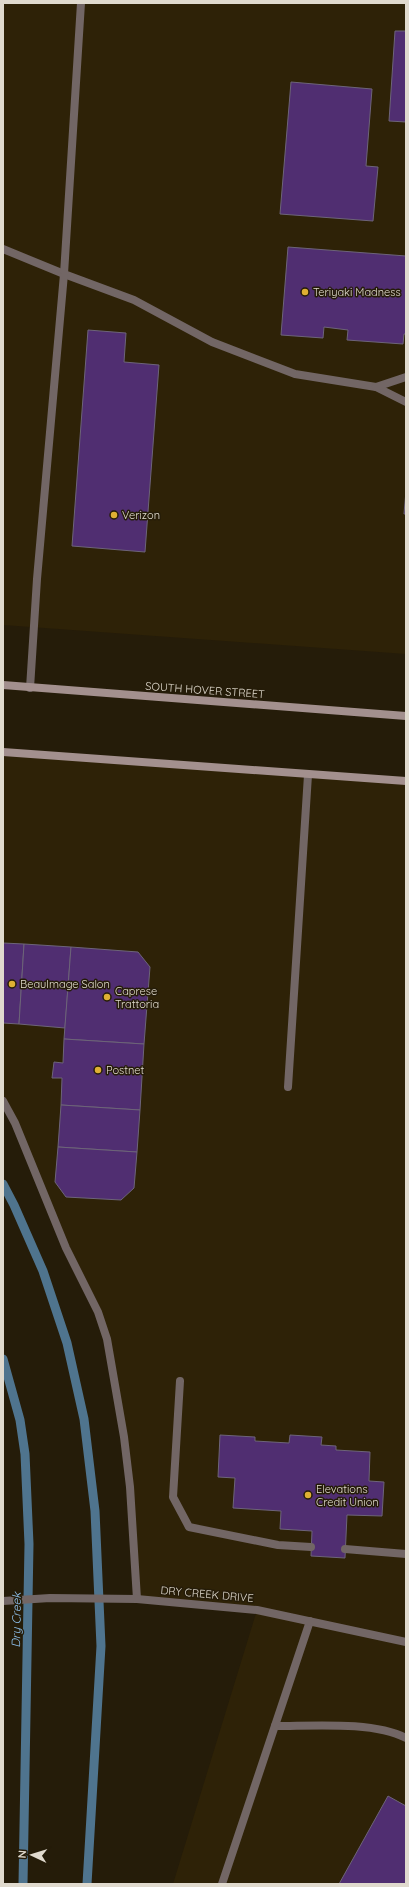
<svg xmlns="http://www.w3.org/2000/svg" width="409" height="1887" font-family="Quicksand,sans-serif">
<style>
.built{fill:#2e2207}
.lines{fill:none;stroke-linecap:round;stroke-linejoin:round}
.stream{stroke:#4f748e;stroke-width:9}
.building{fill:#502e71;stroke:#6d6479}
.service{stroke:#726665;stroke-width:8}
.minor{stroke:#726665;stroke-width:8}
.secondary{stroke:#a3908e;stroke-width:8}
.poi-dot{fill:#dfb033;stroke:#251c09;stroke-width:1.5}
.labels{text-anchor:middle;dominant-baseline:central;stroke-width:3;stroke-linejoin:round;paint-order:stroke}
.poi-label{font-size:11px;fill:#e0dace;stroke:#251c09;text-anchor:start}
.street-label{font-size:11px;fill:#e0dace;stroke:#251c09}
.water-label{font-size:12px;font-style:italic;fill:#90c4f2;stroke:#251c09}
</style>
<rect width="100%" height="100%" fill="#251c09"/>
<!-- built -->
<g class="built">
<path d="M3 3H406V654L3 625Z"/>
<path d="M3 751 406 781V1884H173L257 1610 137 1599 132 1503 107 1339 3 1101Z"/>
</g>
<g class="lines">
<!-- stream -->
<g class="stream">
<path d="M3 1184 14 1205 43 1271 67 1343 84 1419 95 1511 101 1646 87 1884"/>
<path d="M3 1359 20 1420 25 1454 29 1544 23 1884"/>
</g>
</g>
<!-- building -->
<g class="building">
<path d="M395 31H406V122L389 121Z"/>
<path d="M291 82 372 89 366 166 378 167 373 221 280 214Z"/>
<path d="M288 247 406 256V334H404L403 344 347 340 348 330 324 327 323 338 281 335Z"/>
<path d="M88 330 126 333 124 362 159 365 145 552 72 546Z"/>
<path d="M406 491V514H404Z"/>
<path d="M3 943 24 944 19 1024 3 1023Z"/>
<path d="M24 944 71 947 65 1028 19 1024Z"/>
<path d="M71 947 138 952 150 967 144 1044 64 1039Z"/>
<path d="M64 1039 144 1044 140 1110 61 1105 62 1078H52L54 1062 63 1063Z"/>
<path d="M61 1105 140 1110 137 1152 58 1147Z"/>
<path d="M58 1147 137 1152 134 1188 121 1200 66 1197 55 1182Z"/>
<path d="M220 1435 255 1437V1441L289 1443 290 1435 322 1437 321 1445 336 1446V1450L370 1452 369 1481 384 1482 382 1516 347 1515 345 1558 311 1556 312 1531 280 1529 281 1511 233 1508 235 1478 218 1477Z"/>
<path d="M388 1796 406 1806V1884H339Z"/>
</g>
<g class="lines">
<!-- service -->
<g class="service">
<path d="M3 249 64 274 134 300 212 342 295 374 376 387 406 402"/>
<path d="M376 387 406 377"/>
<path d="M30 688 37 579 64 274 81 3"/>
<path d="M288 1087 308 775"/>
<path d="M3 1101 15 1123 66 1248 98 1312 107 1339 124 1437 130 1487 137 1599"/>
<path d="M180 1381 173 1497 189 1527 278 1545 311 1547"/>
<path d="M345 1549 406 1554"/>
<path d="M275 1726C313 1726 373 1721 406 1738"/>
<path d="M222 1884 310 1621"/>
</g>
<!-- minor -->
<path class="minor" d="M3 1601 50 1598 137 1599 257 1610 406 1642"/>
<!-- secondary -->
<g class="secondary">
<path d="M3 685 406 716"/>
<path d="M3 752 406 781"/>
</g>
</g>
<!-- markers -->
<g class="poi-dot">
<circle cx="305" cy="292" r="4"/>
<circle cx="114" cy="515" r="4"/>
<circle cx="12" cy="984" r="4"/>
<circle cx="107" cy="997" r="4"/>
<circle cx="98" cy="1070" r="4"/>
<circle cx="308" cy="1495" r="4"/>
</g>
<g class="labels">
<!-- poi labels -->
<g class="poi-label">
<text x="313" y="292">Teriyaki Madness</text>
<text x="122" y="515">Verizon</text>
<text x="20" y="984">BeauImage Salon</text>
<text x="115" y="991">Caprese<tspan x="115" dy="13">Trattoria</tspan></text>
<text x="106" y="1070">Postnet</text>
<text x="316" y="1489">Elevations<tspan x="316" dy="13">Credit Union</tspan></text>
</g>
<!-- street labels -->
<g class="street-label">
<text transform="translate(205 690) rotate(4)">SOUTH HOVER STREET</text>
<text transform="translate(207 1594) rotate(5)">DRY CREEK DRIVE</text>
</g>
<!-- water labels -->
<g class="water-label">
<text transform="translate(16 1620) rotate(-89)">Dry Creek</text>
</g>
</g>
<!-- border -->
<rect width="409" height="1887" fill="none" stroke="#e0dace" stroke-width="8"/>
<!-- north arrow -->
<g transform="translate(32 1855) rotate(274)" stroke="#251c09" stroke-width="3" paint-order="stroke">
<path d="M0-3L7 15L0 10L-7 15Z" fill="#e0dace"/>
<text y="-6" font-size="11" font-weight="bold" text-anchor="middle" fill="#e0dace">N</text>
</g>
</svg>
